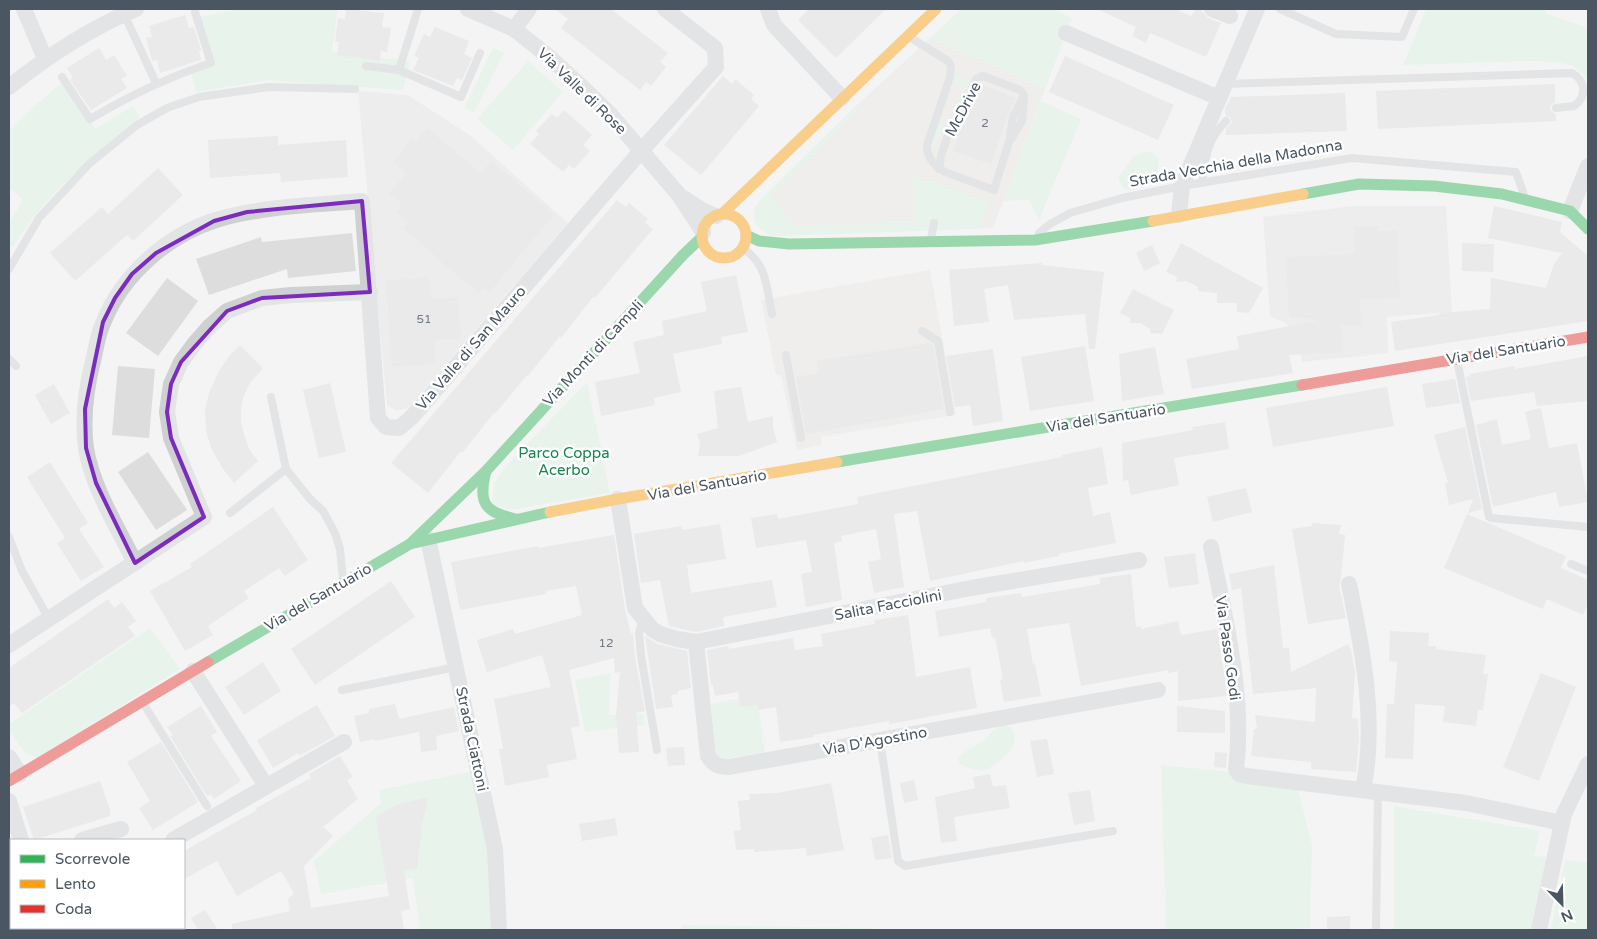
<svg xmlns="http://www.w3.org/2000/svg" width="1597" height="939" font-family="'Varela Round',sans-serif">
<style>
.commercial{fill:#e8e7e3}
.education{fill:#e6e5e6}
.green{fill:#d9f2e3}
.building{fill:#ddddde}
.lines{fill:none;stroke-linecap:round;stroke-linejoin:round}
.lane{stroke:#ced0d2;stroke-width:8}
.street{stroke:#ced0d2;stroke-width:16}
.fast{stroke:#30b455;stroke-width:11}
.slow{stroke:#ff9f0a;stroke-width:11}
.jam{stroke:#e5322d;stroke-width:11}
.marked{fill:none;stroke:#7b2cbf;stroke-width:4;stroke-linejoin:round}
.labels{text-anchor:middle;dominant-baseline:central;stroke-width:5;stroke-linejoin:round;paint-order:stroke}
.number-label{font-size:12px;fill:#707881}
.street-label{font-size:15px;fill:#4a5661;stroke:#fff}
.park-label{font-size:15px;fill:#17864f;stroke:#fff}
</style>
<rect width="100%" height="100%" fill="#f4f4f4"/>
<!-- commercial -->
<g class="commercial">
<path d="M930 38 1045 89 993 228 772 236 757 226 754 214 755 207 761 199 858 104Z"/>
<path d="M930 270 956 415 821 437 822 445 797 450 781 375H776L761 300Z"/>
</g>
<!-- education -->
<g class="education">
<path d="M358 91 408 95 471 136 568 223 408 408 397 411 387 405Z"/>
<path d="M1353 206H1446L1452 312 1387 317 1388 353 1302 362 1299 338 1291 337 1287 324 1270 316 1263 217Z"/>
</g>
<!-- green -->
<g class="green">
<path d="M240 9H338L332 52 410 61 403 90 268 80 196 92 191 71 213 64 198 17Z"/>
<path d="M961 9H1052L1072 18 1045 89 930 38Z"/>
<path d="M1426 9H1546L1545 13 1588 28V82L1584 75 1573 66 1562 63 1531 61 1403 65Z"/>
<path d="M493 48 504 53 474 113 464 108Z"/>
<path d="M528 61 563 92 513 150 477 119Z"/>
<path d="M956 75 972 81 955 123 946 131 939 134 933 150V154L937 162 929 148 938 124 948 127 964 86 954 82Z"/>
<path d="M64 81 95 129 133 106 140 117C103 148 65 178 35 215 27 225 20 236 13 247L9 244V223L23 200 9 188V131L34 106Z"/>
<path d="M1041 101 1081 119 1039 220 1029 200 1003 201Z"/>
<path d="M854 108 857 111 772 196 794 226 913 221V175L989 202 979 229 772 236C754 227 748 217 761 199Z"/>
<path d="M1145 151 1153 153 1159 159 1158 172C1147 184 1126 203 1118 178L1134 156Z"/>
<path d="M587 382 610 493 510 510 492 504 494 483 506 466Z"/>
<path d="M150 628 180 669 37 758 25 753 9 731V724Z"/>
<path d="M610 673 609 715 643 714 644 725 585 732 575 680Z"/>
<path d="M757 698 765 752 724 759 716 754 711 704 739 699Z"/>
<path d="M1006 725 1012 729C1013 732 1016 736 1015 740 1014 751 996 765 987 769 978 772 968 768 960 764L958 759C965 749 975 747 984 740 993 732 992 728 1006 725Z"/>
<path d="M1161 765 1223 771 1298 790 1312 845 1310 928H1298V930H1166Z"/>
<path d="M474 771 491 863 496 928 482 930H420L413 878 321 894 314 861 381 803 379 790Z"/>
<path d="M1394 806 1540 831 1534 856 1547 857 1532 930H1394Z"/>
<path d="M1565 860 1588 862V930H1551Z"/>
<path d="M682 925 870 928 878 930H682Z"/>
</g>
<!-- building -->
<g class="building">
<path d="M346 9 384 13 382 27 391 28 387 52 381 51 380 61 337 55 339 42H335L338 18 345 19Z"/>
<path d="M555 9H611L668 53 660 62 666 67 651 86 646 82 640 90 561 28 568 19Z"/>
<path d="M809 9H886L836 58 798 20Z"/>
<path d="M1097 9H1175L1191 16 1196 9 1202 11 1208 18 1221 23 1206 57 1150 33 1146 43 1132 36 1136 27Z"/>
<path d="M185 15 189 28 194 27 201 50 199 51 201 60 160 73 157 60 152 61 146 38 152 37 149 26Z"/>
<path d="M435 27 469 41 464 54 472 58 462 80 457 78 453 86 413 70 419 58 414 56 424 34 430 37Z"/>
<path d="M99 48 106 60 114 55 127 76 121 79 127 88 91 110 70 80 73 78 67 68Z"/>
<path d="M1065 56 1174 105 1158 140 1049 92Z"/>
<path d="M723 76 732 84 735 79 754 95 751 99 759 106 701 175 664 145Z"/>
<path d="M980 84 1016 98 1008 115 991 164 953 151Z"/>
<path d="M1555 84V102L1552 104 1550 108 1552 112 1556 114V121L1378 129 1376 91Z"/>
<path d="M1345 93 1347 131 1226 135V129L1232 122 1230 117 1226 116 1225 109 1231 97Z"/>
<path d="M564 110 592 135 583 145 590 151 574 169 569 165 563 172 530 144 539 134 536 131 552 114 557 118Z"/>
<path d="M427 128 481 173 491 161 554 214 489 293 483 288 479 293 441 262V261L403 228 408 222 396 212 402 204 389 194 406 173 393 162 412 139 415 142Z"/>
<path d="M278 136V145L346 140 348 177 281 182 280 173 210 178 208 140Z"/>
<path d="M158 168 183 195 133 241 127 235 75 281 50 253 102 207 108 214Z"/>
<path d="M617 200 626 207 629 203 648 219 645 223 653 229 595 298 593 297 561 338 560 336 528 376 527 375 495 414 494 413 462 453 461 451 428 493 391 463Z"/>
<path d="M1494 206 1562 222 1560 232 1588 256V321L1395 351 1391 322 1439 315 1440 313 1490 309 1491 278 1546 288 1554 264 1562 253 1488 238Z"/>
<path d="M1378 226V231L1397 230 1400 298 1360 299 1361 325H1341L1343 352 1289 355 1293 373 1192 389 1186 359 1239 349 1237 336 1317 321 1316 319 1289 317 1286 257 1355 254 1354 227Z"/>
<path d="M352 233 356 271 288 278 287 269 209 295 196 259 261 237 262 242Z"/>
<path d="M1181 243 1263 288 1249 313 1237 312V303H1217V293L1198 291V287L1186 281 1176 282 1177 277 1166 272Z"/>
<path d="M1462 243 1494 244 1493 272 1462 271Z"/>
<path d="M1152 245 1160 263 1144 271 1136 253Z"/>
<path d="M1042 263V265L1104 272 1095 349H1089L1085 314 1014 320 1008 285 984 289 989 322 954 326 949 270Z"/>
<path d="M736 275 748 332 721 337 722 344 673 354 681 392 654 398 655 405 601 416 595 382 640 373 633 342 664 335 662 321 707 311 701 282Z"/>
<path d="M429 277 431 299 458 297 461 339 434 341 436 364 392 367 386 281Z"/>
<path d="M167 278 198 301 158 356 126 333Z"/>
<path d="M1133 289 1174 310 1162 334 1150 333V329L1140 323H1130V318L1120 313Z"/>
<path d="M930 343 933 344 944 409 806 434 796 377 818 373 817 361Z"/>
<path d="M240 345 263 368 250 383 243 398 241 409V422L244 434 249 449 258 461 234 483 223 469 212 450 206 431 205 410 209 393 219 371 229 356Z"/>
<path d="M1085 346 1094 401 1030 411 1021 357Z"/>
<path d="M1155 347 1164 394 1122 401 1119 354Z"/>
<path d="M993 349 1003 421 973 426 970 405 955 407 946 356Z"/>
<path d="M1588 356V401L1537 406 1534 392 1471 401 1466 377 1470 376V374L1515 366V369Z"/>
<path d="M118 366 155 369 149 438 112 435Z"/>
<path d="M1455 379 1460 403 1426 408 1422 384Z"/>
<path d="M330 383 346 452 319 458 303 390Z"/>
<path d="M54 384 70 413 51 424 35 395Z"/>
<path d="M741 387 748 422 773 416V428L777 442 739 456H698L700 443 697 434 718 428 714 391Z"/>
<path d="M1387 387 1394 426 1273 447 1266 408Z"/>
<path d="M1541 408 1549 448 1577 443 1588 502 1559 507 1556 492 1493 507 1476 425 1497 419 1502 445 1531 439 1525 412Z"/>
<path d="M1225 422 1229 449 1174 458 1179 485 1131 495 1128 480 1123 481 1122 443 1193 430 1192 427Z"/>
<path d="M1465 427 1482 509 1468 513 1473 499 1449 505 1445 483H1448L1434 435Z"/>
<path d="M1102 447 1108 484 1088 488 1093 516 1110 512 1116 543 1059 554V556L1024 563V561L930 581 917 511 894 514 904 587 874 593 868 562 881 559 876 529 841 536 842 541 834 543 842 600 806 607 801 574 812 572 806 540 756 548 751 518 777 514 778 519 858 504 857 497 1062 457V455Z"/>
<path d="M148 452 187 510 156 530 118 472Z"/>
<path d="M50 462 88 523 79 529 104 567 81 581 57 543 65 538 27 477Z"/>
<path d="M1246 488 1252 512 1213 522 1207 497Z"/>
<path d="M273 507 308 560 285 576 279 568 244 591 249 598 208 626 213 635 185 651 150 591 192 567 190 564Z"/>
<path d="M1467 514 1566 556 1561 568 1588 580V603L1583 615 1547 599 1543 609 1444 568Z"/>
<path d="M1312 523 1341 525 1339 534 1345 535 1341 578 1339 586 1346 618 1308 624 1292 529 1312 526Z"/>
<path d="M720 524 726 559 687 565 691 593 772 580 777 607 723 617 724 626 696 632 669 626 660 580 641 583 634 534 681 526 682 530Z"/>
<path d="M614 535 625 610 631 634H633L635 657 645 711 636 713 639 752 619 753 616 715 620 672 615 673 614 658 569 670 580 726 571 728 577 759 547 765 549 777 505 786 499 749H503L494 699 551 687 542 655 487 672 477 640 513 629 515 634 582 615 576 586 546 591V594L460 610 451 562 538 546V548Z"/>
<path d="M1195 553 1199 584 1169 588 1164 557Z"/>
<path d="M1274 565 1283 648H1289L1291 672 1348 644 1351 650 1355 672 1352 718 1358 719 1359 739 1356 772 1311 769V762L1251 756 1254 729H1257L1255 715 1315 722 1316 688 1253 694 1241 588 1232 590 1229 574Z"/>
<path d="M1131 574 1136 627 1141 626V629L1178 621 1181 635 1217 629 1226 686V696L1178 701V671L1168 673V670L1081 686 1069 623 1027 629 1033 665 1035 664 1041 696 1004 702 1000 680 1003 679 995 637 992 638 990 628 939 637 935 611 986 602V598L1021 593 1022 597 1100 584V578Z"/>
<path d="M391 581 415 617 315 685 291 649Z"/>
<path d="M108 599 114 608 122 602 136 621 128 627 135 636 22 713 14 703 9 706V668Z"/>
<path d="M908 615 916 677 970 667 977 708 889 724V721L813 735 814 737 780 742 776 707 758 710V705L740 707 738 692 715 696 713 685H711L707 650 728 646 729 649 793 638 795 650 823 646 821 634 875 624 874 620Z"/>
<path d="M1390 631 1429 633 1428 646H1436V649L1486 655 1483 674H1488L1483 710H1478L1476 726 1443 722 1445 706 1415 704 1413 759 1385 758 1387 704H1394L1397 662 1389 661Z"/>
<path d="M645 636 657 644 687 651 691 688 678 691V694L671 695 673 707 656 709Z"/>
<path d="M263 662 281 691 244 715 225 687Z"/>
<path d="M1541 673 1576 687 1539 781 1503 767Z"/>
<path d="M395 704 399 719 454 707 459 731 436 736 437 750 421 752 419 732 375 741 374 739 360 742 354 716 369 713V709Z"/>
<path d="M317 705 335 736 299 756 298 753 273 768 257 740Z"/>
<path d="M201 706 217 732 211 736 241 781 214 799 211 794 207 796 170 736 173 735 167 727Z"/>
<path d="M1177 706 1225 711V733L1177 732Z"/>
<path d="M1047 739 1054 774 1037 777 1030 741Z"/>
<path d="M161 742 198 802 153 830 139 808 150 801 127 762Z"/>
<path d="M684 747 685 765 668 766 666 748Z"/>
<path d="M1215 752 1227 753 1226 768 1214 767Z"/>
<path d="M340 756 353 777 347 780 358 799 323 827 333 836 304 866 311 908 389 896 376 817 396 805 428 797 422 825 417 869 404 871 410 909 401 911 404 930H232V924L290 911 288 899 294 893 281 871 237 896 217 861 184 879V851L257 810 256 808 311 778 309 774Z"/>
<path d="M990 774 993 787 1006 785 1010 808 954 817 957 841 941 843 935 797 975 788 973 777Z"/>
<path d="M914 780 918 800 904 803 900 783Z"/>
<path d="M100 781 110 810V816L34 840 23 807Z"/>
<path d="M831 783 844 850 807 856 806 848 754 852V849L736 850 734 831 741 830 738 801 750 800 749 794 777 793Z"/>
<path d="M1090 790 1095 821 1074 825 1068 793Z"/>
<path d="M615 818 618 835 582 841 579 824Z"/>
<path d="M888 835 892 858 875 860 871 838Z"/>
<path d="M205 910 218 930H198L191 918Z"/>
<path d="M1350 916V930H1327V917Z"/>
</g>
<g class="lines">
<!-- lane -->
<g class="lane">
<path d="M418 9 399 70 461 97 480 53"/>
<path d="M1280 9 1336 34 1402 37 1414 9"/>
<path d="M124 14 156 83"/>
<path d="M911 38 948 61 951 66 950 77 927 145C927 158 934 166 945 172L994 190 1009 142 1013 117 1024 95 1020 90 986 77 982 76 976 79 957 124 948 135 941 156 939 169"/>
<path d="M366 66 399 70"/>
<path d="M62 77 90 119C129 96 168 77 211 63L195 12"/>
<path d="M1225 84 1572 73C1586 81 1587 97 1574 106L1556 108"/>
<path d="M1012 138 1022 121 1024 100"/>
<path d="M1202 183C1206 157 1206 141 1226 121"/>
<path d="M1039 233 1050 224 1070 213 1122 198 1182 186 1352 158 1516 172 1524 195"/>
<path d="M931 238 934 223"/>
<path d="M743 248C768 266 766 286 772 314"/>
<path d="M9 269 39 218 89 164 137 125 167 108 199 97 269 87 355 89"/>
<path d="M922 331 938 341 950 412"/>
<path d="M786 355 801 438"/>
<path d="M9 359 16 366"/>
<path d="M1457 360 1489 517 1491 518 1588 527"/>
<path d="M271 397 286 469 310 499 323 511 335 533 340 549 343 580"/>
<path d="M230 513 286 469"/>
<path d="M9 537 22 571 49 619"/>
<path d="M1571 564 1588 571"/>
<path d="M643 620 639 633 641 656 657 750"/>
<path d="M342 690 456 667"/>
<path d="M143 703 207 806"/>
<path d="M880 740 898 861 905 866 1113 831"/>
<path d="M1376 930 1378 792"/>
</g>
<!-- street -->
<g class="street">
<path d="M24 9 45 59"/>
<path d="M468 9 514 29 548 56 581 86 610 114 679 195 703 232"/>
<path d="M768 9 774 25 842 98"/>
<path d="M1212 9 1230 16"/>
<path d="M514 29 529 9"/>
<path d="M1066 33 1219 98"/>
<path d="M9 87C49 55 89 29 136 9"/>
<path d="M685 199 702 210 716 216"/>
<path d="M1570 211 1588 166"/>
<path d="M1179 215 1182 186 1257 9"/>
<path d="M618 499 635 608 652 629 660 634 677 639 696 642 971 588 1139 560"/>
<path d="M428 539 495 849 499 930"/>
<path d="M1211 547C1225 619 1245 695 1236 769L1239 774 1247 776 1466 803 1562 823"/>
<path d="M135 563C118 528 92 487 86 448 82 419 86 389 93 361 96 348 98 333 104 321 123 274 168 235 216 220 263 206 314 205 362 201L378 418 386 427 399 428 412 417 641 151 716 67 715 48 665 9"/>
<path d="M1349 584C1363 651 1377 723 1363 790"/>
<path d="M696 642 708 756C714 765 719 767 729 767L1158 690"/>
<path d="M9 645 204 517 171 438 167 412 171 384 181 362 195 343 209 327 227 311 262 298 291 295 370 292"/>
<path d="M193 671 266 786"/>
<path d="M9 757 20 774"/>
<path d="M9 801 21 840"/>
<path d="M82 840 121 829"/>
<path d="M173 840 344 742"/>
<path d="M1539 930 1564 814 1588 764"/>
</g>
<!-- fast -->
<g class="fast">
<path d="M1303 194 1359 184 1434 186 1502 194 1570 211 1588 229"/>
<path d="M746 235 759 241 789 244 1035 240 1153 221"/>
<path d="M837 462 1302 385"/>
<path d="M486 471C478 503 484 512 516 519"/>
<path d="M411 543 486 471 683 255 702 237"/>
<path d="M208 662 410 544 550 512"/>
</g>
<!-- slow -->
<g class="slow">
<path d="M722 214 936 9"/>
<circle cx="724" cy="236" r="22"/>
<path d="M1153 221 1303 194"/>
<path d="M550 512 618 499 837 462"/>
</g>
<!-- jam -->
<g class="jam">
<path d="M1302 385 1588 337"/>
<path d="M9 781 208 662"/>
</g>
</g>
<!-- marked area -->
<path d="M0 0H1597V939H0ZM362 201 370 292 262 298 227 311 181 362 171 384 167 412 171 438 204 517 135 563 96 483 86 448 85 409 103 322 115 298 132 274 156 253 214 221 247 212Z" fill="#f4f4f4" fill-opacity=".55" fill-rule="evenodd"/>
<path class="marked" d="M362 201 370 292 262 298 227 311 181 362 171 384 167 412 171 438 204 517 135 563 96 483 86 448 85 409 103 322 115 298 132 274 156 253 214 221 247 212Z"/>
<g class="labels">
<!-- number labels -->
<g class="number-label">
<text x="985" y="123">2</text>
<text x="424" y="319">51</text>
<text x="606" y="643">12</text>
</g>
<!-- street labels -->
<g class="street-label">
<text transform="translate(582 91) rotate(44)">Via Valle di Rose</text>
<text transform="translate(963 109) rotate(-62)">McDrive</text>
<text transform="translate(1236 163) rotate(-10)">Strada Vecchia della Madonna</text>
<text transform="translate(471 348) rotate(-49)">Via Valle di San Mauro</text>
<text transform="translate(1506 350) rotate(-9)">Via del Santuario</text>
<text transform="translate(593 353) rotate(-47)">Via Monti di Campli</text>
<text transform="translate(1106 418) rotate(-9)">Via del Santuario</text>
<text transform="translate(707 485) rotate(-10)">Via del Santuario</text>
<text transform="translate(318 597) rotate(-30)">Via del Santuario</text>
<text transform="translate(888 605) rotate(-11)">Salita Facciolini</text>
<text transform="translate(1228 648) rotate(82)">Via Passo Godi</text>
<text transform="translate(472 739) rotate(78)">Strada Ciattoni</text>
<text transform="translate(875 741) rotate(-10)">Via D'Agostino</text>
</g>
<!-- park labels -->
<g class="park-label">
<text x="564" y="453">Parco Coppa<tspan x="564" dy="17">Acerbo</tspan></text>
</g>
</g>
<!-- border -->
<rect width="1597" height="939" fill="none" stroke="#4a5661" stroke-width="20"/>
<!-- legend -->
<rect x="10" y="839" width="175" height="90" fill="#ffffff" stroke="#b7bbc0"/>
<rect x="20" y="855" width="25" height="8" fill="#30b455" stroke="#b7bbc0"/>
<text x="55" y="864" font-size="15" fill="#4a5661">Scorrevole</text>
<rect x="20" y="880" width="25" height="8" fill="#ff9f0a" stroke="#b7bbc0"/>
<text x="55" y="889" font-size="15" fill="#4a5661">Lento</text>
<rect x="20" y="905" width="25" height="8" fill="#e5322d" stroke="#b7bbc0"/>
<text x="55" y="914" font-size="15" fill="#4a5661">Coda</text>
<!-- north arrow -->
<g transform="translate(1562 904) rotate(157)" stroke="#ffffff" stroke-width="4" paint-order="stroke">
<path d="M0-4L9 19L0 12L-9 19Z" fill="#4a5661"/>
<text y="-8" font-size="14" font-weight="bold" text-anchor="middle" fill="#4a5661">N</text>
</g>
</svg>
